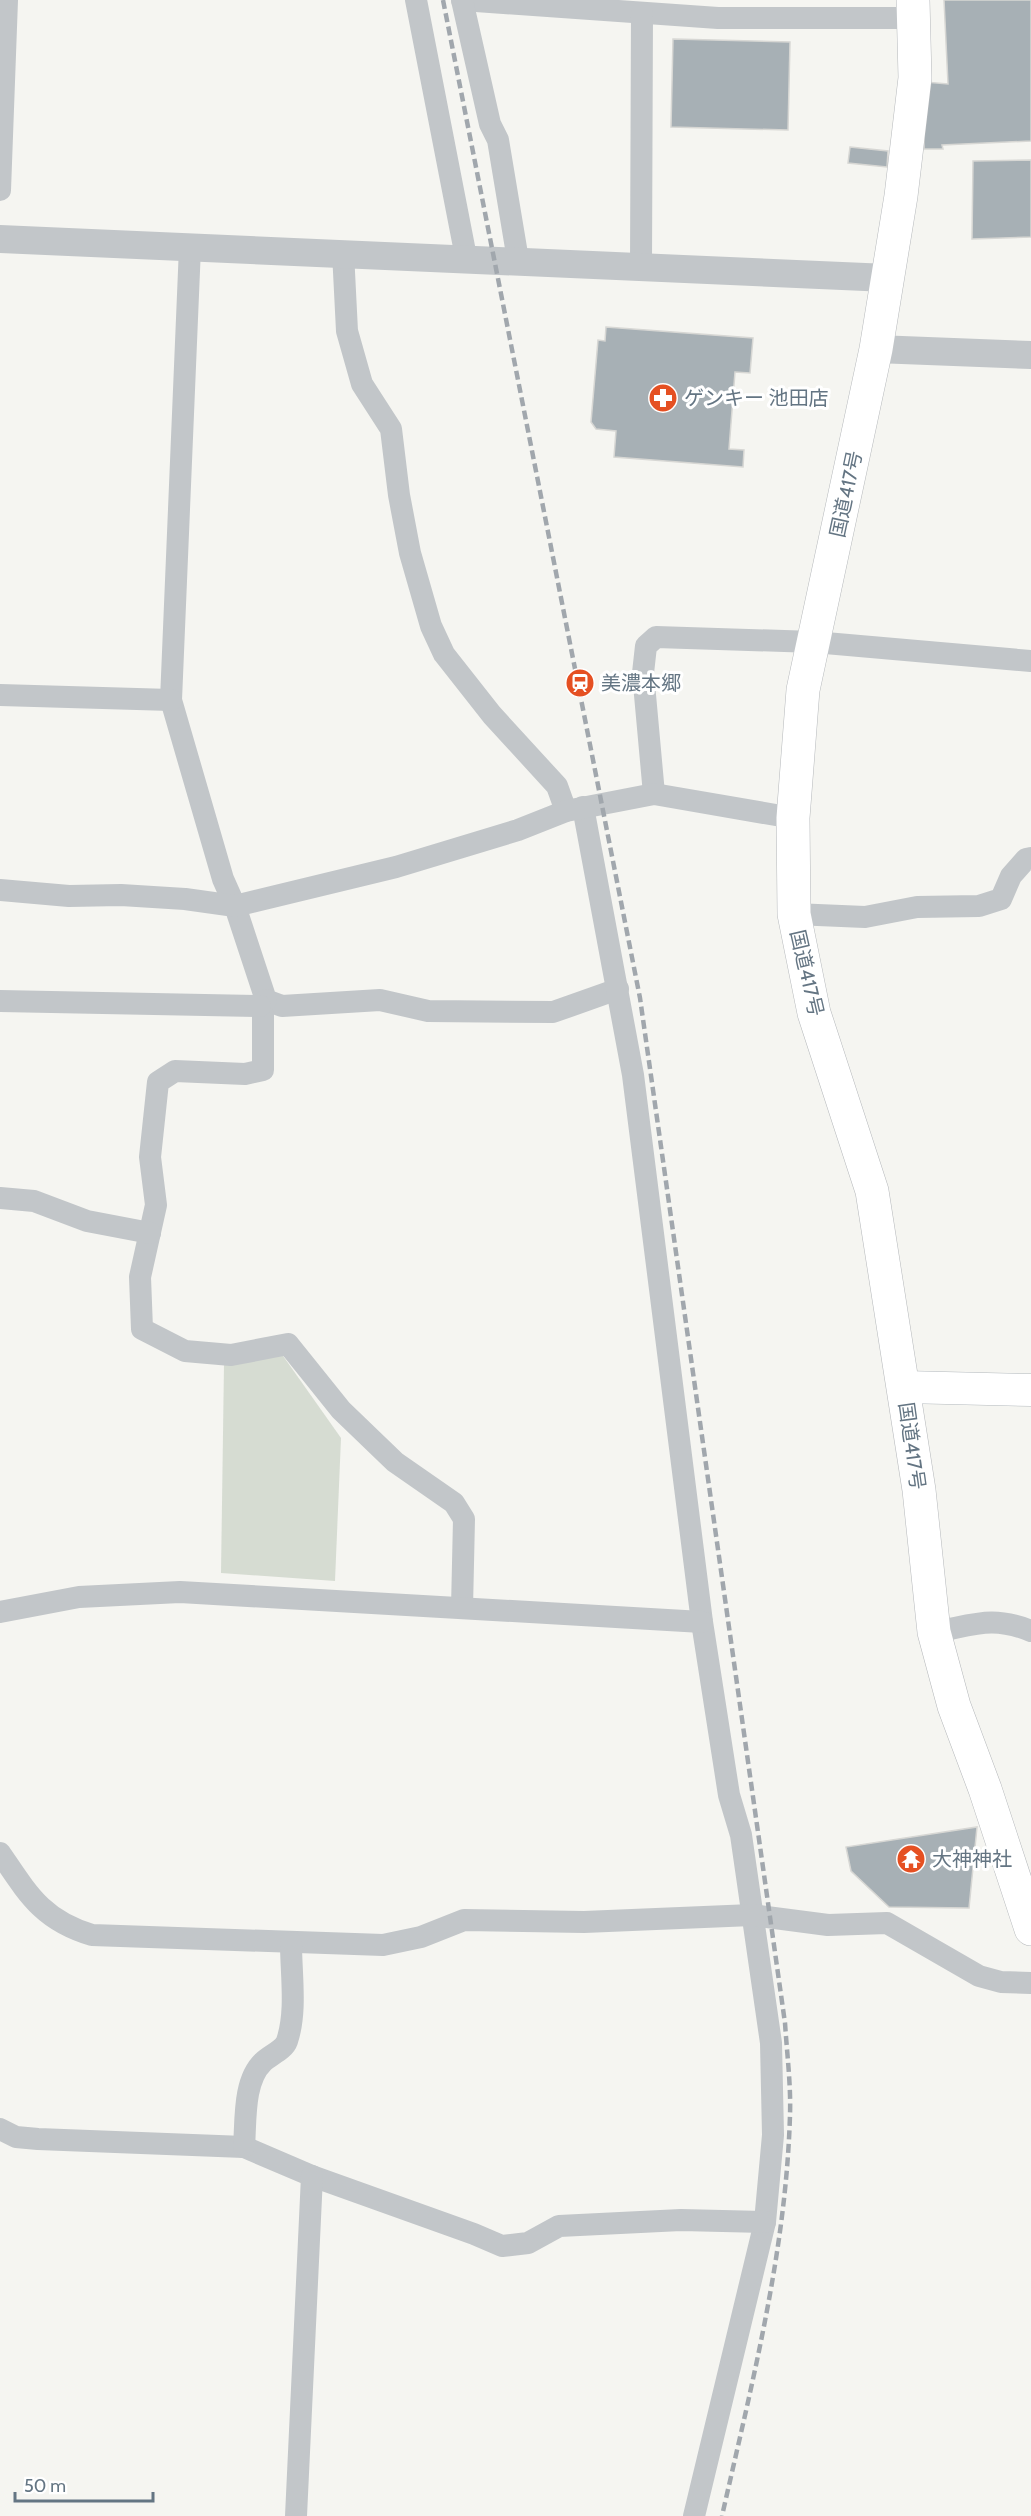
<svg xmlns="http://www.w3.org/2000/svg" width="1031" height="2516" font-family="Cabin,'Noto Sans JP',sans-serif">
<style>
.green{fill:#d6dcd2}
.building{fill:#a7b0b5;stroke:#d7d7d4;stroke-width:1.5}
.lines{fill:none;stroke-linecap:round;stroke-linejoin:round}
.secondary-casing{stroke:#b4babe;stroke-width:33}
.trunk-casing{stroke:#b5b8bb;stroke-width:34}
.minor{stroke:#c2c6c9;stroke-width:22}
.tertiary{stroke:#c2c6c9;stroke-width:28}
.secondary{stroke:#fff;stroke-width:32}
.trunk{stroke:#fff;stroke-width:33}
.rail{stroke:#a1a7ad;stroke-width:4.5;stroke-dasharray:9 4.5;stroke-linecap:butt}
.labels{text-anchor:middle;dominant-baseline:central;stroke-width:6;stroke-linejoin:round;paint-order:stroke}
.poi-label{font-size:20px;fill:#647583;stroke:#fff;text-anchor:start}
.street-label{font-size:20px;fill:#647583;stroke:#fff}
</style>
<rect width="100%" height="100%" fill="#f5f5f1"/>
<!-- green -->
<path class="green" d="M281 1353 341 1438 335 1581 221 1573 224 1364Z"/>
<!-- building -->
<g class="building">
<path d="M944 0H1031V141L942 145 943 149H924L925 82 948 84Z"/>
<path d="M673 39 790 42 788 130 671 127Z"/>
<path d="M850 147 888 151 887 167 848 163Z"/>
<path d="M1031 160V237L972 239 973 161Z"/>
<path d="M606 327 753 338 750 373 735 372 729 449 744 450 743 467 614 457 616 431 596 429 591 422 598 340 605 341Z"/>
<path d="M977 1827 969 1908 889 1907 851 1871 846 1847Z"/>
</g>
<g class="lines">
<!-- secondary casing -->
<g class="secondary-casing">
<path id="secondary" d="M904 1387 1031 1390"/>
</g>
<!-- trunk casing -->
<g class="trunk-casing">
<path id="trunk" d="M913 0 915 78 901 196 876 349 803 690 793 818 794 914 814 1013 872 1191 919 1490 934 1632 954 1706 985 1789 1031 1929"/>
</g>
<!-- minor -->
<g class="minor">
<path d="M416 0 466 257"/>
<path d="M462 0 718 18H914"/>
<path d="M462 0 490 124 498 140 518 260"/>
<path d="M0 190 7 0"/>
<path d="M190 247 171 700 223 879 235 906 266 1000 282 1006 380 1000 428 1011 553 1012 618 989"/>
<path d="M343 252 347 331 362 384 391 429 399 495 410 553 431 626 444 654 492 715 557 786 566 811"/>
<path d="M641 266 642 13"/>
<path d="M0 695 171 700"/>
<path d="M654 794 643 673 646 646 656 637 814 642 1031 661"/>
<path d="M583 807 633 1075 702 1622 729 1795 741 1835 771 2043 773 2135 765 2222 694 2516"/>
<path d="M0 890 69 896 121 895 185 899 235 906 396 867 518 830 566 811 654 794 793 818"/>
<path d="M794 914 865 917 917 907 979 906 1001 899 1011 876 1026 859 1031 858"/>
<path d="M266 1000 260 1006 263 1014V1070L245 1074 175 1071 158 1082 150 1157 156 1205 140 1277 142 1329 185 1351 231 1355 288 1344 341 1410 395 1462 454 1503 464 1519 462 1608"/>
<path d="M0 1001 260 1006"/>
<path d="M0 1198 34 1201 87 1221 150 1233"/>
<path d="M0 1612 79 1597 180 1592 702 1622"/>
<path d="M934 1632C974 1625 992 1615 1031 1631"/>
<path d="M0 1853C28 1894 42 1920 92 1935L383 1945 421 1937 464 1920 584 1922 752 1915 828 1925 887 1923 979 1976 1001 1982 1031 1983"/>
<path d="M0 2129 16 2137 38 2139 244 2147 312 2176 474 2234 502 2246 528 2243 559 2226 681 2220 765 2222"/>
<path d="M244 2147C246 2121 243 2081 263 2062 270 2055 284 2050 287 2041 297 2011 291 1975 291 1943"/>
<path d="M296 2516 312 2176"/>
</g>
<!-- tertiary -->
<g class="tertiary">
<path d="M0 239 888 278"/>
<path d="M876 349 1031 355"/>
</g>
<!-- secondary -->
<use href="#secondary" class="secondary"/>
<!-- trunk -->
<use href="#trunk" class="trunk"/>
<!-- rail -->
<path class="rail" d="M443 0 640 998 785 2023C787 2054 791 2085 790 2115 786 2252 752 2383 722 2516"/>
</g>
<!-- icons -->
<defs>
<g id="pharmacy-disc" transform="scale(1.5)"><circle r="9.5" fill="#e55022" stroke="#fff"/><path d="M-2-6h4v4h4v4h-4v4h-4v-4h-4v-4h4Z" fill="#fff"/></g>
<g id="station-disc" transform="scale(1.5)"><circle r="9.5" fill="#e55022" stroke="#fff"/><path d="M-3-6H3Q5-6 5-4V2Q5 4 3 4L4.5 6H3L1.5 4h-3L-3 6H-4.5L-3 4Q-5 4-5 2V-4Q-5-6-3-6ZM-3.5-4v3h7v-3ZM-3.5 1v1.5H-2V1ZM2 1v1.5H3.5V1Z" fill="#fff"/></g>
<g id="temple-disc" transform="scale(1.5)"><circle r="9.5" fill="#e55022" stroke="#fff"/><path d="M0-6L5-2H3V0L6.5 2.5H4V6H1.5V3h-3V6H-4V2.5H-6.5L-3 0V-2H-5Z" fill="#fff"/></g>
</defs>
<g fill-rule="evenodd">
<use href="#pharmacy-disc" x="663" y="398"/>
<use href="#station-disc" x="580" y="683"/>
<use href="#temple-disc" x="911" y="1859"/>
</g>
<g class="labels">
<!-- poi labels -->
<g class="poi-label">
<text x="684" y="398">ゲンキー 池田店</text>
<text x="601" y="683">美濃本郷</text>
<text x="932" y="1859">大神神社</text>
</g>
<!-- street labels -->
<g class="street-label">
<text transform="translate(846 494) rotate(-78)">国道417号</text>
<text transform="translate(807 973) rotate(77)">国道417号</text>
<text transform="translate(912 1446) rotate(82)">国道417号</text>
</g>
</g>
<!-- scale -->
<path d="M15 2492v9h138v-9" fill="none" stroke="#647583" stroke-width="3"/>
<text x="24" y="2492" font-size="18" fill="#647583" stroke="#ffffff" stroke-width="4.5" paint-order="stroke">50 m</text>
</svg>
